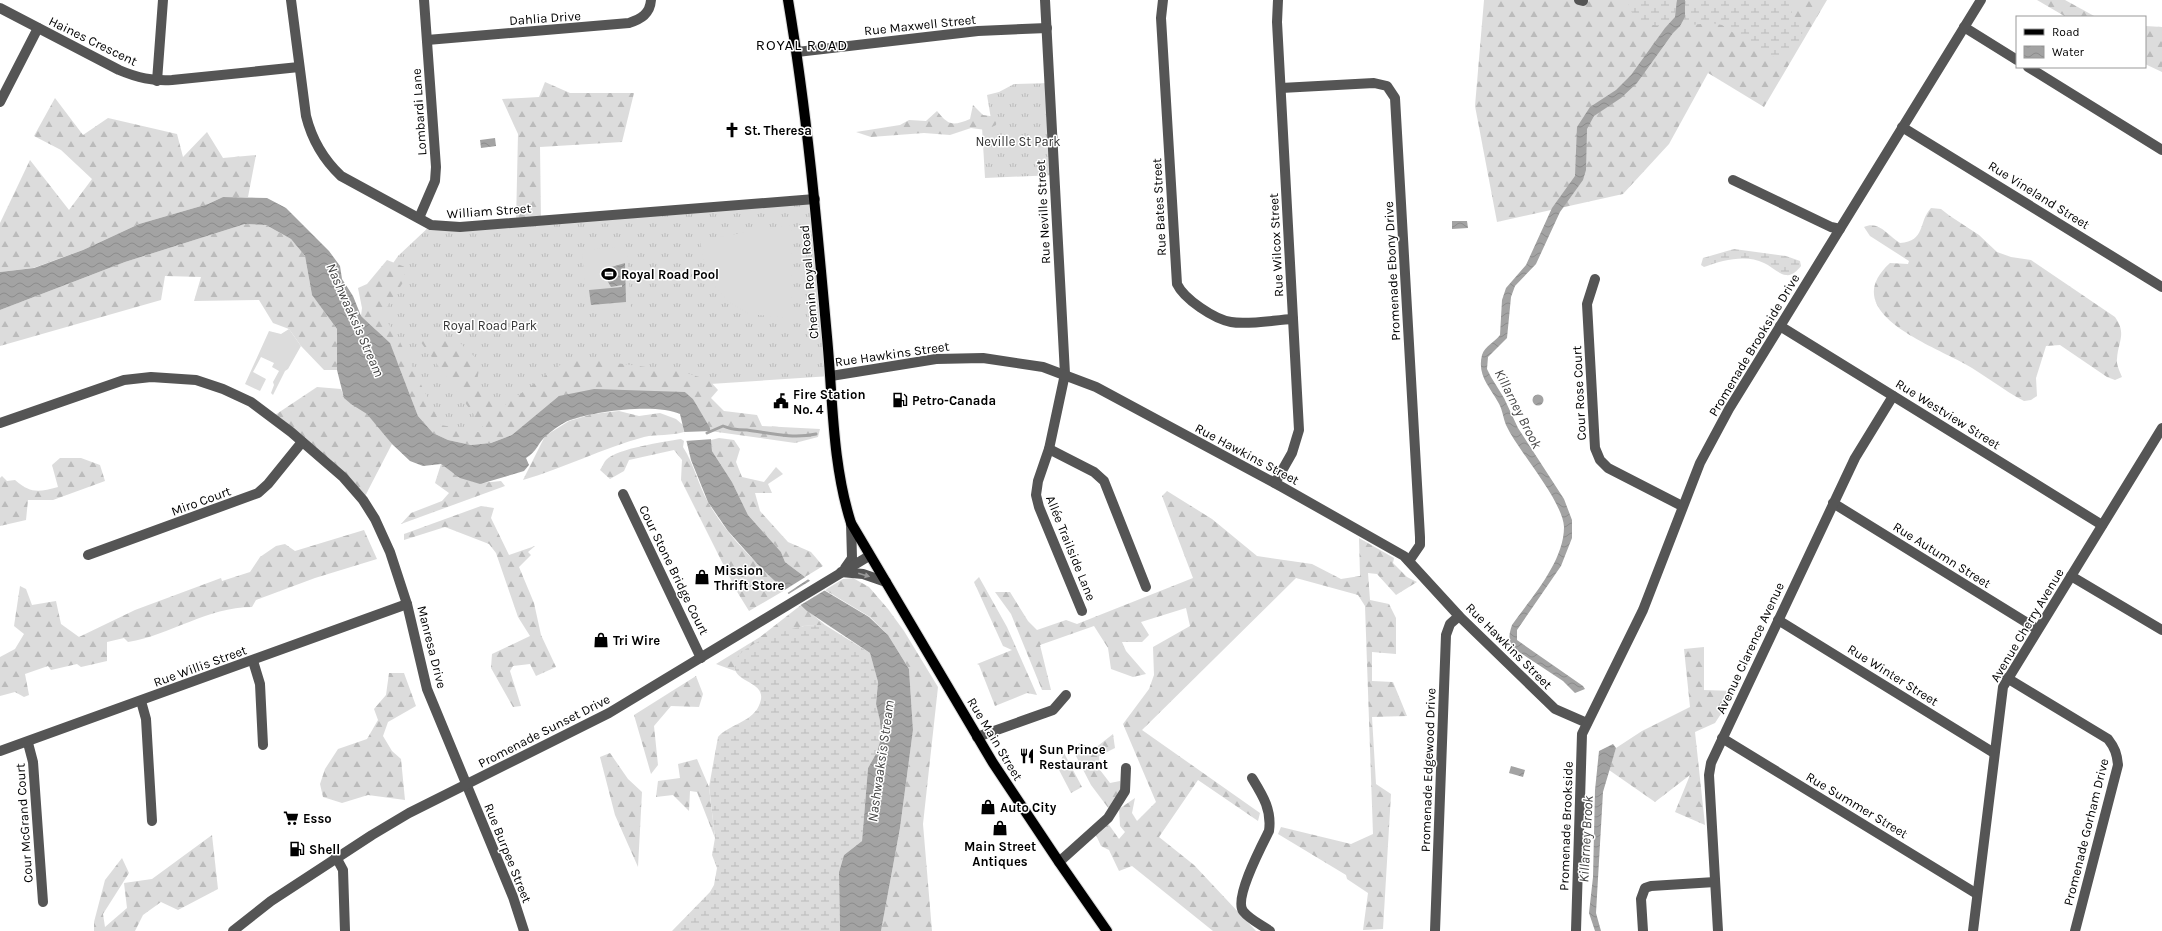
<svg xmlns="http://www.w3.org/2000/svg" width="2162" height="931" font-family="Karla,sans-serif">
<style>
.grass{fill:url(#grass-tufts)}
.forest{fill:url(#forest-firs)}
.wetland{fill:url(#wetland-marsh)}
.garden{fill:#dcdcdc}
.water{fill:url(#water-waves)}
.pier{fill:#fff}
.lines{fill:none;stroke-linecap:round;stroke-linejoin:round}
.stream{stroke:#a3a3a3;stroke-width:3}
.major-casing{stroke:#dbdbdb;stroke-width:12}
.minor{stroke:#555;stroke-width:10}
.major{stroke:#000;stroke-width:10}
.oneway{fill:#999}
.labels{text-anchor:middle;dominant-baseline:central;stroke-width:3;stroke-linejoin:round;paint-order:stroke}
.street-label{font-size:13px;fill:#000;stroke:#fff}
.poi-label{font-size:13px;font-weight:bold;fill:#000;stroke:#fff;text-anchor:start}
.park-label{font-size:13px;fill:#333;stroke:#fff}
.water-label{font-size:14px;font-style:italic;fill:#444;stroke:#fff}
.quarter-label{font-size:15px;letter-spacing:1px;fill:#000;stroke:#fff}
</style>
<defs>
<pattern id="grass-tufts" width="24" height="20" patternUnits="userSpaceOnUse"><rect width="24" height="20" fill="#dcdcdc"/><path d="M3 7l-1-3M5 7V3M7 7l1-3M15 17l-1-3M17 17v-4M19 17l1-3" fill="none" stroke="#bbb"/></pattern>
<pattern id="forest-firs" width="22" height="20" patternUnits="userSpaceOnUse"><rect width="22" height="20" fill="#dcdcdc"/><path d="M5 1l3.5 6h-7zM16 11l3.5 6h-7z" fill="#bbb"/></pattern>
<pattern id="wetland-marsh" width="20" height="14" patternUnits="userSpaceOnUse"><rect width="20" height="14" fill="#dcdcdc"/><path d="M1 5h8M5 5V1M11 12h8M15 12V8" fill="none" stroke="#bbb"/></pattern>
<pattern id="water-waves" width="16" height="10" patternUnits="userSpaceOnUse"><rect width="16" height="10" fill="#a3a3a3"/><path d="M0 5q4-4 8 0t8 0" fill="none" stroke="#8b8b8b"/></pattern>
</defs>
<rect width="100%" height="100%" fill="#fff"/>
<!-- grass -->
<g class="grass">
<path d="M1050 83 1055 175 985 178 982 127 991 119 987 95 999 92 1014 84Z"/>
<path d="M815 199 831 376 710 384 512 435 448 440 362 308 398 256 431 225Z"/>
</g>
<!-- forest -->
<g class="forest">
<path d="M1484 0H1827L1764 107 1708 73 1669 144 1623 194 1497 222 1475 106Z"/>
<path d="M2037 0H2065L2096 17H2066Z"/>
<path d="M2145 26 2162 27V72L2145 64Z"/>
<path d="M545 82 570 93H634L622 142 540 147 541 221 516 223 518 134 502 99 539 97Z"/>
<path d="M55 98 83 135 108 118 177 134 183 157 207 132 223 158 256 155 248 197H223L208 204 139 224 83 250 33 268 0 272V223L30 160 69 210 92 179 61 150 34 136Z"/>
<path d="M973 105 983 115 997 117 996 125 986 130 971 128 950 135 924 133 871 137 856 132 900 125 909 120 926 121 937 111C949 126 953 126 970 119Z"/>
<path d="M1931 208 1941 209 1950 216 1979 235 1997 252 2011 257 2031 260 2115 317C2127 334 2118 341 2117 359 2116 364 2120 372 2122 377L2115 380 2107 377 2060 345 2046 346 2036 378 2037 396 2031 400 2024 401C2003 390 1985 375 1965 364 1932 345 1836 312 1890 263L1908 264 1909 261 1870 236 1864 227C1879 220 1888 236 1900 243 1926 241 1918 222 1931 208Z"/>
<path d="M245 224 266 225 291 239 305 256 312 295 337 329V370H324L301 346 289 329 273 323 259 300 194 301 201 277 165 276 161 300 0 346V310L125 262Z"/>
<path d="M387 260 405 267 404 281 382 314 398 338 441 425 488 434 420 341 457 340 480 362 476 388 505 405 571 357 683 372 709 380 718 390 711 398 724 411 757 415 762 426 820 429 818 437 795 443 710 431 693 399 685 392 559 396 512 435 491 443 471 445 448 440 433 433 418 416 390 343 361 316 362 308 358 288 367 284Z"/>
<path d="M317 387 341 389C347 407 356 403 368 414 377 423 384 434 392 444L363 500 272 417Z"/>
<path d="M619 411 639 416 660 413 676 419 683 425 684 432C671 436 657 434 644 437 603 448 564 468 523 480L545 436 569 421 593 414Z"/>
<path d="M719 438 734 440 740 449 736 462 742 477 764 482 776 467 783 474 768 484 772 493H755L760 511 788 542 811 552 823 566 805 577 785 562 781 552 748 515 732 482 712 451 711 440Z"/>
<path d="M681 439 684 441 683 447C694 464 698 484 708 502 727 536 757 564 785 590L749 611 736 590 681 480 682 460 674 450 629 460 624 471 610 479 600 470C602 467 604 462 606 460 618 448 664 442 681 439Z"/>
<path d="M60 458H81L100 465 105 481 53 500H28L26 520 0 526V478L2 476 7 481 15 480C31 494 39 492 58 487L52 465Z"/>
<path d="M441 464C465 481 472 485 501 481L505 486 401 524 411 513 442 501 449 493 435 483Z"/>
<path d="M1167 491 1212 519 1257 556 1312 564 1341 579 1360 576 1359 538 1394 558 1393 563 1407 577 1417 582 1396 595 1377 574 1368 573 1370 600 1389 604 1396 618V654L1372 652V681L1393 682 1407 716 1372 717 1376 784 1391 794 1383 929 1363 930 1368 893 1347 879 1346 875 1278 834 1281 827 1351 844 1373 834 1365 606 1358 595 1296 578 1142 730 1260 813 1258 821 1198 780 1159 837 1194 865 1256 931H1213L1132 866 1119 871 1109 850 1101 846 1095 833 1107 822 1119 839 1125 832 1120 826 1119 809 1135 798 1132 813 1137 821 1156 802 1123 724 1149 689 1154 675 1153 647 1190 626 1186 608 1141 622 1149 635 1142 642H1122L1126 651 1146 674 1133 677 1111 669 1108 648 1094 626 1040 645 1051 690H1042L1011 614 995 592H1010L1028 621 1037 630 1066 620 1077 624 1193 578 1162 496Z"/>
<path d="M481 506 494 508 491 518 509 555 535 546 528 552 531 555 519 567 534 603 541 635 556 667 536 676 530 664 513 666 510 671 521 706 513 707 491 668 492 654 530 636 518 617 496 553 489 544 445 527 404 540V534Z"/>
<path d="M364 530 377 559 315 578 256 600 252 607C207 607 171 635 128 642L124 638 107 642V661L81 667 77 664 51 670 48 666 25 674 29 695 24 697 15 692 0 696V657L15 649 24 634 14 626 20 586 26 589 32 605 56 601 61 624 79 637 135 610 221 578 222 581 250 572 260 557 276 546 285 544 295 551Z"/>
<path d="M979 577 1007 627 1037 695 1027 693 995 706 979 665 977 664 1012 650 1003 646 974 582Z"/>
<path d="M853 578 869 587 888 609 904 631 938 687 923 824 932 931H881L900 828 913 730 909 669 888 635 870 617 825 590 843 579Z"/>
<path d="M801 605 825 625 803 626 734 665 735 671 716 664 760 637Z"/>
<path d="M1704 647V690L1736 691 1715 723 1695 732 1705 825 1675 812 1690 775 1655 802 1609 770 1616 748 1642 731 1690 707 1684 649Z"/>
<path d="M389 673H404L416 706 388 722 383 736 392 751 401 759 405 800 368 795 342 803 323 797 320 784 325 769 338 749 367 739 378 720 374 709 386 695Z"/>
<path d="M696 676 703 694 699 707 671 706 654 726 658 765 651 774 634 715Z"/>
<path d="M1113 734 1115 748 1099 756 1100 770 1110 783 1120 781V793L1109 809 1091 785 1076 756 1079 743 1094 749Z"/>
<path d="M610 753 628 779 642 792 638 867 615 815 600 757Z"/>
<path d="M1064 753 1082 787 1071 793 1058 768Z"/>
<path d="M697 759 709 787 715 838 697 792 690 791 689 811 673 795 656 797 658 781 680 778 678 764Z"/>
<path d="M212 835 218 889 178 910 161 902 143 915 135 931H94V922L105 880 122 858 129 873 103 914 105 927 127 908 124 883 152 879Z"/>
</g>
<!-- wetland -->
<g class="wetland">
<path d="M1628 0H1677L1675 17 1665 28C1647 23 1630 22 1628 0Z"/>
<path d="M1685 0H1792C1785 26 1820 23 1790 52 1783 59 1775 58 1766 55L1722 25 1711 23 1680 26 1685 17Z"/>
<path d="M1734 249 1786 256 1800 261 1801 266C1797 271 1792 276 1786 275 1778 274 1771 266 1764 263 1746 254 1723 260 1704 267L1701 265 1703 258Z"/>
<path d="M825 625 870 653 878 682 876 704 880 721 881 738 877 752 868 768 862 841 844 855 839 872 840 931H672L710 892 714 885 717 868 712 855 715 838 709 787 718 737C729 724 754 722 760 703 767 683 741 684 735 670 726 648 788 629 804 626 811 625 818 625 825 625Z"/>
</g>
<!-- garden -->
<g class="garden">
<path d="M790 225 792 228 791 318 749 314 729 302 711 282 703 257 700 240Z"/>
<path d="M627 247 628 267H635L636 281 629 282 631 308 587 311 582 250Z"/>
<path d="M289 329 301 346 288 369 285 371 273 395 271 393 274 385 273 382 279 371 272 367 274 363 261 357 253 372 266 379 260 391 245 384 269 331 281 334Z"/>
</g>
<!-- water -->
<g class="water">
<path d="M1677 0H1685V17L1680 26 1673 33 1637 83 1621 98 1594 116 1587 129 1586 170 1583 180 1560 212 1536 264 1515 286 1511 297 1507 338 1488 357 1487 369 1491 377 1504 398 1518 428 1564 499 1572 520V538L1561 566 1517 630V640L1583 686 1585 689 1575 693 1563 681 1513 648C1508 639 1509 634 1512 625 1531 598 1564 562 1564 527 1563 501 1518 451 1506 425 1503 417 1502 408 1498 402 1489 386 1477 375 1482 355 1485 346 1495 342 1500 335L1502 300 1506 288 1526 265 1552 208 1575 176 1577 127 1590 107 1616 90 1631 75 1665 28 1675 17Z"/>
<path d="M495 138 496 146 481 148 480 140Z"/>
<path d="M223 197 267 198 286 208 329 251 340 266 342 279 353 296 361 316 390 343 418 416 433 433 448 440 471 445 491 443 512 435 559 396 594 389 685 392 693 399 710 428 712 451 732 482 748 515 781 552 785 562 817 586 869 617 888 635 909 669 913 730 900 828 881 931H840L839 872 844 855 862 841 868 768 877 752 881 738 880 721 876 704 878 682 870 653 807 611 761 568 728 531 708 502 691 460 680 414C657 403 594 411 570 420 562 423 553 430 547 435 538 442 537 452 526 458L529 465 524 471 480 484 460 478 441 464 423 466 410 461 392 444 367 414 351 404 344 398 337 370V329L312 295 305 256 291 239 266 225 245 224 125 262 0 310V272L34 268 83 250 139 224 208 204Z"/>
<path d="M1452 221H1467L1468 228 1452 229Z"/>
<path d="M625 263 626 302 591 305 589 290 622 287V285L611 287 601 270Z"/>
<circle cx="1538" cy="400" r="5.5"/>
<path d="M1613 744 1616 748 1603 792 1596 913 1601 931H1595L1589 913 1593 877 1595 790 1599 751Z"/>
<path d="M1511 766 1525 770 1523 777 1509 773Z"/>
</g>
<!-- pier -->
<g class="pier">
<path d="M712 431 713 439 685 441 684 432Z"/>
<path d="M807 576 810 578 786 594 783 591Z"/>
<path d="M813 579 827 589 799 606 787 595Z"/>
</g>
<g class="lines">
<!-- stream -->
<path class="stream" d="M707 433 723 426C734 431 736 429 747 430 770 433 792 439 816 434"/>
<!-- major casing -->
<g class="major-casing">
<path id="major" d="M788 0C807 112 817 225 827 337 833 400 832 463 851 523L993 763 1059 862 1107 931"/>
</g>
<!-- minor -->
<g class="minor">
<path d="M291 0 306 116C312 140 323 159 341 176L431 225 460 227 815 199"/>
<path d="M1045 0 1065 374 1049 449 1038 481 1036 495 1039 507 1082 611"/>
<path d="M1163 0 1161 18 1177 284C1184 299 1214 319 1231 322 1248 325 1274 320 1293 319"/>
<path d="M1579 0 1583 1"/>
<path d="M0 8 119 70C138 78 152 81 172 80L299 67"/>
<path d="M1964 27 2017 60"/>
<path d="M427 40 629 23C641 19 650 14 651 0"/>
<path d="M797 52 978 31 1047 28"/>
<path d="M2028 67 2162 150"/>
<path d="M157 81 163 0"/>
<path d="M1281 88 1374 83 1387 86 1395 98 1420 537V545L1409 561"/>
<path d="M0 102 38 28"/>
<path d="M1902 127 2162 287"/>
<path d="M1733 180 1831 227 1840 229"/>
<path d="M419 218 435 181 436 167 424 0"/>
<path d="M1595 279 1587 304 1595 448 1600 460 1608 468 1682 506"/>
<path d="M1780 326 2102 525"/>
<path d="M831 376 936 359 983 358 1043 367 1096 387 1282 487 1404 556 1459 616 1555 709 1587 723"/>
<path d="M0 423 124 380 151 377 196 380 223 389 251 402 291 432 343 477 363 500 375 519 390 552 407 604 427 689 513 897 524 931"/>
<path d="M1049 449 1094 472 1104 481 1146 587"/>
<path d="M1275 483 1292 453 1299 430 1277 22 1278 0"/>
<path d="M623 494 701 658"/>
<path d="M1833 503 2037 629"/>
<path d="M88 555 258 493 268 484 302 442"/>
<path d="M845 568 852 558 851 523"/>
<path d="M841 572 863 574 886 582"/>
<path d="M2071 576 2162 630"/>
<path d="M1778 620 1994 753"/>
<path d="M253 661 260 684 263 745"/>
<path d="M2007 678 2108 739C2115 748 2117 754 2118 765L2075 931"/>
<path d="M141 701 146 719 152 821"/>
<path d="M977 737 1053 710 1066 695"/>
<path d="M1722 738 1977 894"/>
<path d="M28 743 33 762 43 902"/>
<path d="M0 751 407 604"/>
<path d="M1252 778C1263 796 1272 810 1269 831 1262 845 1234 898 1243 911 1250 920 1262 925 1270 931"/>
<path d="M336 857 343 870 345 931"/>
<path d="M1059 862 1108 818 1125 791 1126 768"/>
<path d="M233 931 271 901 372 835 409 813 609 713 869 556"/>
<path d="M1435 931 1446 635 1450 624 1459 616"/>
<path d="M1576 931 1582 734 1643 610 1700 463 1729 409 1981 0"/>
<path d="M1643 931 1641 899 1645 888 1651 886 1715 882"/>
<path d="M1718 931 1709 775 1711 763 1855 458 1893 396"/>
<path d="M1973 931 2003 687 2162 428"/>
</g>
<!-- major -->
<use href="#major" class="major"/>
</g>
<!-- one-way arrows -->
<defs><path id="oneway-solid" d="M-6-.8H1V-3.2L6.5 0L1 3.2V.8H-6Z"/></defs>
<use class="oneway" href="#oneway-solid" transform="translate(864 575) rotate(16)"/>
<!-- icons -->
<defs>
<g id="church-bare" transform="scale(1.2)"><path d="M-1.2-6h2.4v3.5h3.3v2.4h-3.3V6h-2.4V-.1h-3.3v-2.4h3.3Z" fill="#000" stroke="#fff" stroke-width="2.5" paint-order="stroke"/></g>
<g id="stadium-bare" transform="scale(1.2)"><path d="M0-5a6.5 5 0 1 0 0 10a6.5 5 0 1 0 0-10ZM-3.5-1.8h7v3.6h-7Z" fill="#000" stroke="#fff" stroke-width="2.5" paint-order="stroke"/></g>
<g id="fuel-bare" transform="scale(1.2)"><path d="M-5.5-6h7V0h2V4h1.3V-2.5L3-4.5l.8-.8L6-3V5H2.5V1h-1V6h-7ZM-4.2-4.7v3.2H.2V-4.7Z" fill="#000" stroke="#fff" stroke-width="2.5" paint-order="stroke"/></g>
<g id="civic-bare" transform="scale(1.2)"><path d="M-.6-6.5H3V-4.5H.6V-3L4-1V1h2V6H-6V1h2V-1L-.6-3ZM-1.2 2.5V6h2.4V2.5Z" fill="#000" stroke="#fff" stroke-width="2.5" paint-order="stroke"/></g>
<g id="shop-bare" transform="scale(1.2)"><path d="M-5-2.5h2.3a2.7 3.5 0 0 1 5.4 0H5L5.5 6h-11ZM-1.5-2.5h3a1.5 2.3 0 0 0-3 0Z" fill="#000" stroke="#fff" stroke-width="2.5" paint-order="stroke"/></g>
<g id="restaurant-bare" transform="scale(1.2)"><path d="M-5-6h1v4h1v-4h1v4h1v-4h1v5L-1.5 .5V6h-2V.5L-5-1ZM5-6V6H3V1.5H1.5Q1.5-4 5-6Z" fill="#000" stroke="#fff" stroke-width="2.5" paint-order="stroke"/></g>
<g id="supermarket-bare" transform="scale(1.2)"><path d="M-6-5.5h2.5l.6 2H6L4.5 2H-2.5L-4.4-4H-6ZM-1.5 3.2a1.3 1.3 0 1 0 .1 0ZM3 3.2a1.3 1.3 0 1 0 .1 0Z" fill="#000" stroke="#fff" stroke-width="2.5" paint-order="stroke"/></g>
</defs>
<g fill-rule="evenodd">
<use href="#church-bare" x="732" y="130"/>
<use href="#stadium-bare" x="609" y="274"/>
<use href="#fuel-bare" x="900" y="400"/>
<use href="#civic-bare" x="781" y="401"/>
<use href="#shop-bare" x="702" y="577"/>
<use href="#shop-bare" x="601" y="640"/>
<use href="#restaurant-bare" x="1027" y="756"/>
<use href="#shop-bare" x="988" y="807"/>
<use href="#supermarket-bare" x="291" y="818"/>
<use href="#shop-bare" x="1000" y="828"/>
<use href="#fuel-bare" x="297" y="849"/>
</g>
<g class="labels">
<!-- street labels -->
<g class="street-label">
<text transform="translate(545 18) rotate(-4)">Dahlia Drive</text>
<text transform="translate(920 25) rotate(-6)">Rue Maxwell Street</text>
<text transform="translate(93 41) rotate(26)">Haines Crescent</text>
<text transform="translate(419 112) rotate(-94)">Lombardi Lane</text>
<text transform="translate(2039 195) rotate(32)">Rue Vineland Street</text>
<text transform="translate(1159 207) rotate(-93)">Rue Bates Street</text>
<text transform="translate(489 211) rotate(-4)">William Street</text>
<text transform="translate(1043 212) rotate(-93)">Rue Neville Street</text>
<text transform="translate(1276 245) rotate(-93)">Rue Wilcox Street</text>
<text transform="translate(1392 271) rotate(-93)">Promenade Ebony Drive</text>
<text transform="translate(809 282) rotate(-95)">Chemin Royal Road</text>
<text transform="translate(1754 345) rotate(-59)">Promenade Brookside Drive</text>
<text transform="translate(892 354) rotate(-8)">Rue Hawkins Street</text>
<text transform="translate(1579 393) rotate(-93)">Cour Rose Court</text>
<text transform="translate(1948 414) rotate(32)">Rue Westview Street</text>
<text transform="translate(1247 454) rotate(28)">Rue Hawkins Street</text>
<text transform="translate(201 501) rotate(-20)">Miro Court</text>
<text transform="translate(1071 548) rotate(68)">Allée Trailside Lane</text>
<text transform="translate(1942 555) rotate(32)">Rue Autumn Street</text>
<text transform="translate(674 570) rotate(64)">Cour Stone Bridge Court</text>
<text transform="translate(2027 625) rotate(-59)">Avenue Cherry Avenue</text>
<text transform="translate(1509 646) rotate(45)">Rue Hawkins Street</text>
<text transform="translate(432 647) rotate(76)">Manresa Drive</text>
<text transform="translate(1750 648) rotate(-65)">Avenue Clarence Avenue</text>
<text transform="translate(200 666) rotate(-20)">Rue Willis Street</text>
<text transform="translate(1893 675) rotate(32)">Rue Winter Street</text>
<text transform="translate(544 731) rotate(-27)">Promenade Sunset Drive</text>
<text transform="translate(995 739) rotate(59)">Rue Main Street</text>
<text transform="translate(1428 770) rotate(-88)">Promenade Edgewood Drive</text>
<text transform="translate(1857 805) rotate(31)">Rue Summer Street</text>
<text transform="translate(24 823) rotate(-94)">Cour McGrand Court</text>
<text transform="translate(1566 826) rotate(-88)">Promenade Brookside</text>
<text transform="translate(2086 832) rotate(-76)">Promenade Gorham Drive</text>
<text transform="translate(508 853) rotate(68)">Rue Burpee Street</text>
</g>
<!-- poi labels -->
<g class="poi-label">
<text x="744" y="130">St. Theresa</text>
<text x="621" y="274">Royal Road Pool</text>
<text x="793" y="394">Fire Station<tspan x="793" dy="15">No. 4</tspan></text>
<text x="912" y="400">Petro-Canada</text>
<text x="714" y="570">Mission<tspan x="714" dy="15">Thrift Store</tspan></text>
<text x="613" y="640">Tri Wire</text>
<text x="1039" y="749">Sun Prince<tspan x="1039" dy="15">Restaurant</tspan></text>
<text x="1000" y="807">Auto City</text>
<text x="303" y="818">Esso</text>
<text x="1000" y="846" text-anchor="middle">Main Street<tspan x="1000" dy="15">Antiques</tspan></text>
<text x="309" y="849">Shell</text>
</g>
<!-- park labels -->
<g class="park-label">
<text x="1018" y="141">Neville St Park</text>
<text x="490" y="325">Royal Road Park</text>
</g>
<!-- water labels -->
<g class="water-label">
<text transform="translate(355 320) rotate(66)">Nashwaaksis Stream</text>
<text transform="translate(1518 409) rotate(63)">Killarney Brook</text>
<text transform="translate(881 761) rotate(-82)">Nashwaaksis Stream</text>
<text transform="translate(1586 839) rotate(-87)">Killarney Brook</text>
</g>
<!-- quarter labels -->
<g class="quarter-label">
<text x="802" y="45">ROYAL ROAD</text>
</g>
</g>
<!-- legend -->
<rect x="2016" y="16" width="130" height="52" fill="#ffffff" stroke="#999999"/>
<rect x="2024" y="29" width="20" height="6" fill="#000000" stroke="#999999"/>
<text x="2052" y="36" font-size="12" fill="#000000">Road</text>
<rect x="2024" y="46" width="20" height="12" fill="url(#water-waves)" stroke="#999999"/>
<text x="2052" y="56" font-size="12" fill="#000000">Water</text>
</svg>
